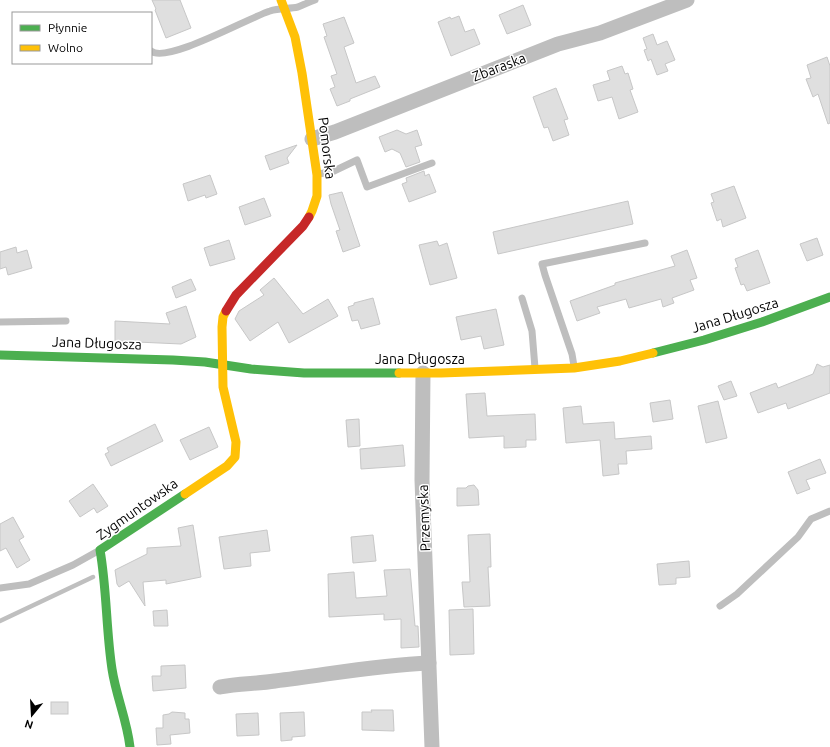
<svg xmlns="http://www.w3.org/2000/svg" width="830" height="747" font-family="Ubuntu,sans-serif">
<style>
.lines{fill:none;stroke-linecap:round;stroke-linejoin:round}
.stream{stroke:#bfbfbf;stroke-width:4.5}
.building{fill:#dfdfdf;stroke:#c7c7c7}
.lane{stroke:#bebebe;stroke-width:7}
.street{stroke:#bebebe;stroke-width:15}
.fast{stroke:#4caf50;stroke-width:9}
.slow{stroke:#ffc107;stroke-width:9}
.jam{stroke:#c62828;stroke-width:9}
.labels{text-anchor:middle;dominant-baseline:central;stroke-width:3;stroke-linejoin:round;paint-order:stroke}
.street-label{font-size:14px;fill:#000;stroke:#fff}
</style>
<rect width="100%" height="100%" fill="#fff"/>
<g class="lines">
<!-- stream -->
<path class="stream" d="M0 621 93 577"/>
</g>
<!-- building -->
<g class="building">
<path d="M152 0H180L191 28 166 38 155 10 156 9Z"/>
<path d="M523 5 531 25 507 34 499 15Z"/>
<path d="M459 16 465 32 474 29 480 44 451 56 438 22 450 17 451 19Z"/>
<path d="M344 17 354 43 344 47 356 83 375 76 380 87 350 99V101L337 106 330 89 335 87 331 76 337 74 324 37 327 36 323 24Z"/>
<path d="M653 34 657 45 667 41 675 60 665 64 668 71 657 75 651 59 648 61 644 50 647 49 643 38Z"/>
<path d="M827 57 830 66V123L828 124 818 94 813 97 806 79 811 78 807 65Z"/>
<path d="M622 66 625 74 628 73 633 89 630 90 638 112 619 119 612 97 598 101 593 85 610 80 607 71Z"/>
<path d="M556 88 568 119 564 120 569 135 553 141 548 127 544 128 533 97Z"/>
<path d="M397 130 406 134 417 130 422 145 415 147 420 162 406 167 400 153 392 149 385 152 379 137Z"/>
<path d="M297 145 287 158 289 163 270 170 265 156Z"/>
<path d="M424 171 425 176 429 174 436 192 409 202 402 184 407 182 406 178Z"/>
<path d="M210 175 217 194 206 198 205 195 188 201 183 184Z"/>
<path d="M734 186 746 218 723 227 721 219 717 221 711 203 714 202 711 194Z"/>
<path d="M342 192 360 246 343 252 336 231 340 230 331 204 329 195Z"/>
<path d="M264 198 271 216 245 225 239 207Z"/>
<path d="M628 201 633 224 498 254 493 232Z"/>
<path d="M817 238 823 255 807 261 800 244Z"/>
<path d="M229 240 235 259 210 266 204 248Z"/>
<path d="M437 241 439 246 447 243 457 278 430 285 419 245Z"/>
<path d="M16 247 17 253 27 250 32 268 8 275 6 267 0 269V252Z"/>
<path d="M687 250 697 278 690 280 694 290 672 298 674 303 663 307 661 299 629 308 626 299 597 307 600 313 577 321 570 301 615 285V283L675 266 671 256Z"/>
<path d="M758 250 770 283 747 291 744 284 741 285 735 268 738 267 735 259Z"/>
<path d="M274 278 303 314 328 299 338 316 289 343 278 322 250 341 235 319 239 311 264 295 260 290Z"/>
<path d="M191 279 196 290 176 298 172 287Z"/>
<path d="M373 298 380 324 361 329 358 320 352 321 348 307 354 305V303Z"/>
<path d="M186 306 196 337 181 344 115 341V321L170 324 166 313Z"/>
<path d="M496 309 504 345 484 349 481 336 461 340 456 317Z"/>
<path d="M817 364 823 367 830 365V393L788 409 786 403 758 413 750 393 776 383 778 388 813 374Z"/>
<path d="M731 381 737 396 724 400 718 386Z"/>
<path d="M485 393 487 416 535 414 536 440H526V447L504 448V436L469 438 466 394Z"/>
<path d="M670 400 673 419 653 422 650 403Z"/>
<path d="M718 401 727 438 706 443 698 406Z"/>
<path d="M581 406 583 424 614 422 615 439 651 436 652 449 626 451 627 464H618L619 474 603 476 600 440 566 443 563 408Z"/>
<path d="M359 419 360 446 348 447 346 420Z"/>
<path d="M155 424 163 441 111 466 105 454 109 452 107 448Z"/>
<path d="M209 427 218 447 190 460 180 440Z"/>
<path d="M403 445 405 466 361 469 360 449Z"/>
<path d="M820 459 826 473 806 480 810 489 797 494 788 472Z"/>
<path d="M93 484 108 506 97 513 94 508 80 517 69 501Z"/>
<path d="M474 485 478 490 479 505 457 506V488H466L468 486Z"/>
<path d="M13 517 24 537 19 540 30 560 17 568 6 548 0 551V524Z"/>
<path d="M193 525 201 577 166 584V580L143 582 145 606 129 581 119 587 117 584 115 570 147 554V548L181 546 178 528Z"/>
<path d="M267 530 270 551 250 553 251 566 224 569 219 537Z"/>
<path d="M490 534 491 567H488L490 606 464 607 462 582H470L468 535Z"/>
<path d="M373 535 376 561 353 563 351 537Z"/>
<path d="M689 561 690 577 676 578V584L659 585 657 564Z"/>
<path d="M410 569 415 626H418L419 647 401 648V619L384 620V614L329 617 328 574 354 572 356 598 387 596 384 570Z"/>
<path d="M473 609 474 654 450 655 449 610Z"/>
<path d="M167 610 168 626H154L153 611Z"/>
<path d="M185 665 186 688 153 691 152 676H161V666Z"/>
<rect x="51" y="702" width="17" height="12"/>
<path d="M371 710H393L394 731 362 730V712H372Z"/>
<path d="M172 712 185 713V719H189L190 733 170 735 171 744 157 745 156 728H163V715L169 714Z"/>
<path d="M304 712 305 736 292 737V740L281 741 280 713Z"/>
<path d="M258 713 259 735 237 736 236 714Z"/>
</g>
<g class="lines">
<!-- lane -->
<g class="lane">
<path d="M151 51C167 64 250 17 270 11 279 8 289 9 298 7 303 5 309 2 315 0"/>
<path d="M319 174 334 171 357 160 367 187 432 163"/>
<path d="M522 298 532 331 535 368"/>
<path d="M0 322 66 321"/>
<path d="M574 366 572 354 545 275 542 264 645 243"/>
<path d="M0 588 29 584 73 565 98 551"/>
<path d="M720 606 737 594 798 537 811 519 830 511"/>
</g>
<!-- street -->
<g class="street">
<path d="M312 139 335 132 558 44 600 33 687 0"/>
<path d="M423 373 422 480 432 747"/>
<path d="M220 687C238 683 257 684 275 681 326 675 377 665 429 663"/>
</g>
<!-- fast -->
<g class="fast">
<path d="M653 353 704 340 762 322 830 297"/>
<path d="M0 355 173 360 205 362 251 369 304 373H399"/>
<path d="M130 747C127 720 116 696 112 669 106 630 107 590 100 550L185 494"/>
</g>
<!-- slow -->
<g class="slow">
<path d="M281 0 295 37 302 73 317 175V196L312 211 309 217"/>
<path d="M399 373H441L574 368 620 361 653 353"/>
<path d="M185 494 227 466 235 457 236 442 223 387 222 327 223 317 226 311"/>
</g>
<!-- jam -->
<path class="jam" d="M226 311 236 295 303 226 309 217"/>
</g>
<g class="labels">
<!-- street labels -->
<g class="street-label">
<text transform="translate(499 67) rotate(-21)">Zbaraska</text>
<text transform="translate(327 148) rotate(83)">Pomorska</text>
<text transform="translate(735 315) rotate(-17)">Jana Długosza</text>
<text transform="translate(97 343) rotate(2)">Jana Długosza</text>
<text x="420" y="359">Jana Długosza</text>
<text transform="translate(137 509) rotate(-35)">Zygmuntowska</text>
<text transform="translate(424 518) rotate(-92)">Przemyska</text>
</g>
</g>
<!-- legend -->
<rect x="12" y="12" width="140" height="52" fill="#ffffff" stroke="#999999"/>
<rect x="20" y="25" width="20" height="6" fill="#4caf50" stroke="#999999"/>
<text x="48" y="32" font-size="12" fill="#000000">Płynnie</text>
<rect x="20" y="45" width="20" height="6" fill="#ffc107" stroke="#999999"/>
<text x="48" y="52" font-size="12" fill="#000000">Wolno</text>
<!-- north arrow -->
<g transform="translate(32 715) rotate(198)" stroke="#ffffff" stroke-width="3" paint-order="stroke">
<path d="M0-3L7 15L0 10L-7 15Z" fill="#000000"/>
<text y="-6" font-size="11" font-weight="bold" text-anchor="middle" fill="#000000">N</text>
</g>
</svg>
